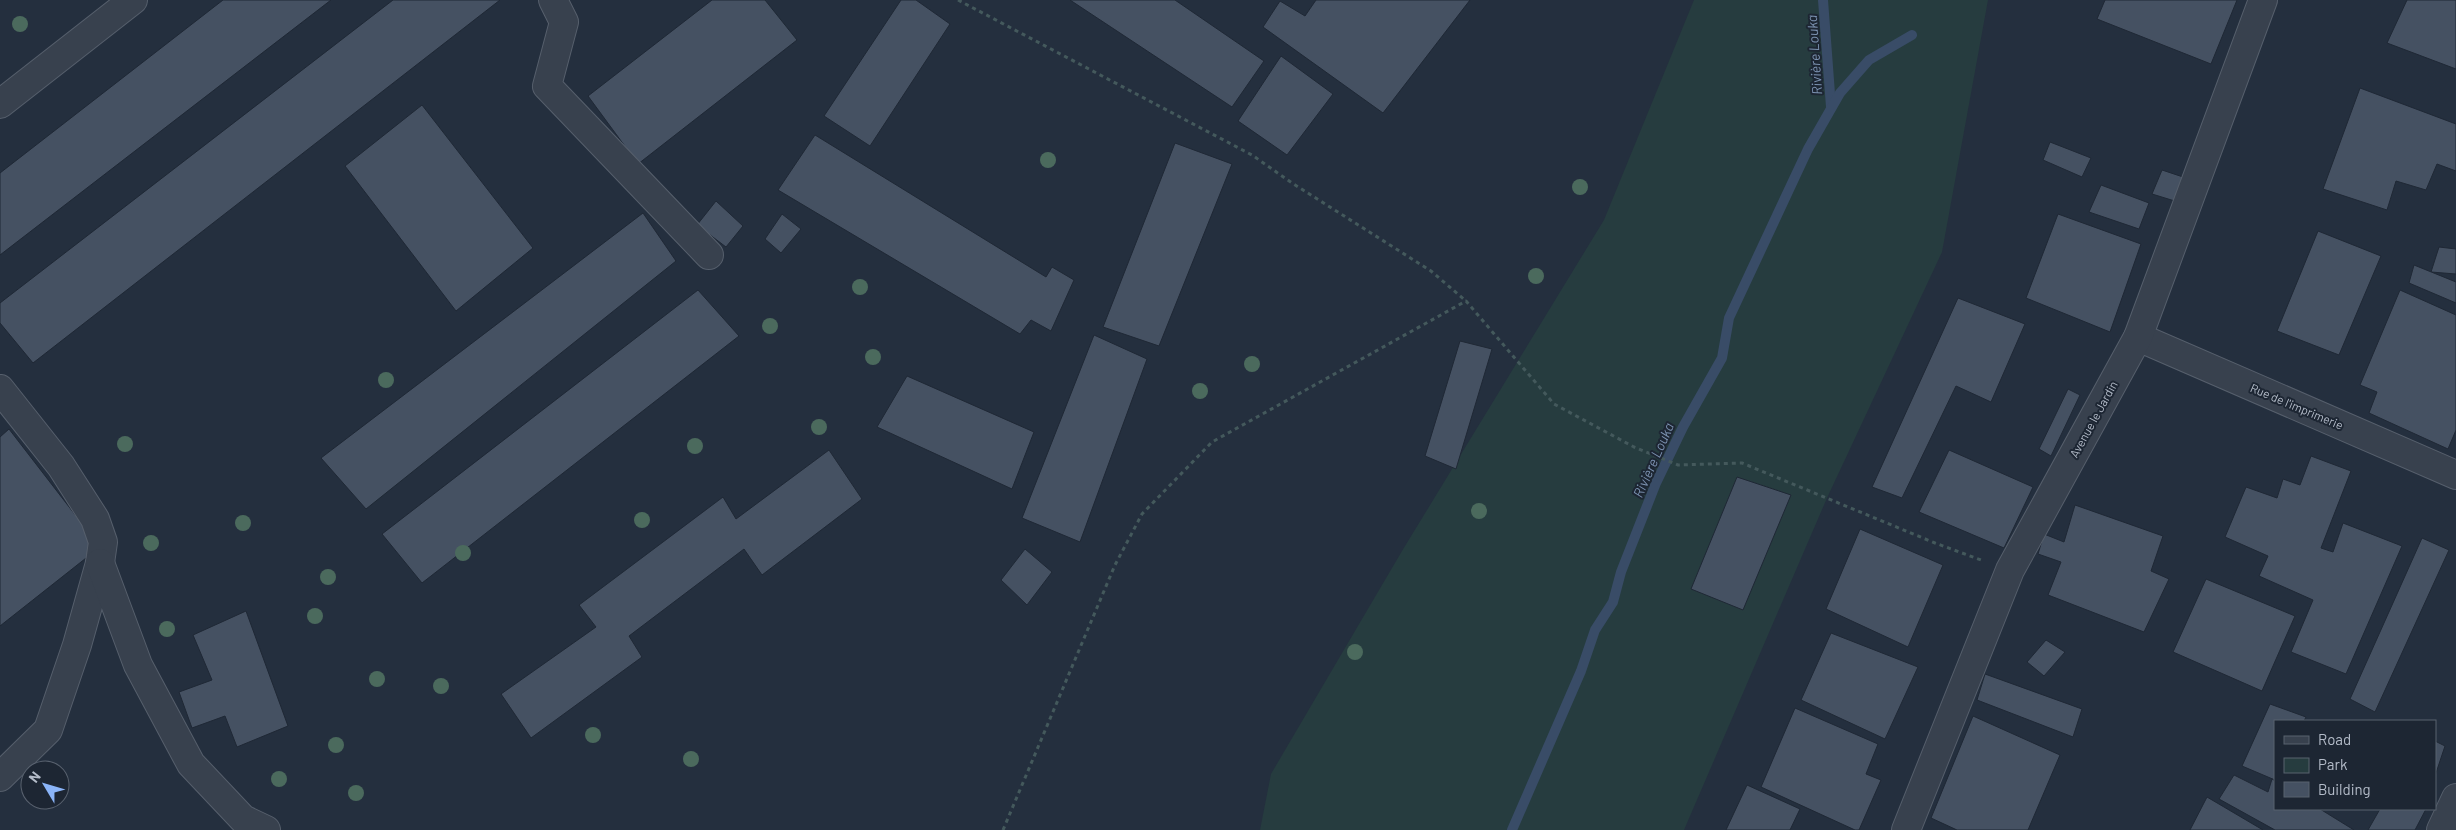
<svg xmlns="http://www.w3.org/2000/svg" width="2456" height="830" font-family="Barlow,sans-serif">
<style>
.green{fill:#263c3f}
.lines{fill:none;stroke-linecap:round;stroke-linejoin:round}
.stream{stroke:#394c67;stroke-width:10}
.building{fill:#455162;stroke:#1f2835}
.minor-casing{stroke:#565f6c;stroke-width:30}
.path{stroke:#44595c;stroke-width:3;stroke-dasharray:4 4;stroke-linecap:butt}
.minor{stroke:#38414e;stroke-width:28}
.tree{fill:#4b6a5d}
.labels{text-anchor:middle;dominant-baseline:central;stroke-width:4;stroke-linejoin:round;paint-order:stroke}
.street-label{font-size:12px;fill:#b4bcc9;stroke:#1d2633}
.water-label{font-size:14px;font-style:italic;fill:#7c92b1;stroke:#1d2633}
</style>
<rect width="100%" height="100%" fill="#242f3e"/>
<!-- green -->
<path class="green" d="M1694 0H1988L1942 252 1827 498 1684 830H1260L1271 774 1402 551 1604 220Z"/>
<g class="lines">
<!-- stream -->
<g class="stream">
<path d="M1823 0 1831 107"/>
<path d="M1512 830 1581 671 1595 630 1613 602 1621 572 1656 483 1683 427 1722 358 1729 318 1808 149 1840 93 1869 60 1912 35"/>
</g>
</g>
<!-- building -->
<g class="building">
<path d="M223 0H331L0 255V173Z"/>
<path d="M393 0H500L33 363 0 323V303Z"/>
<path d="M712 0H765L797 40 638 164 588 96Z"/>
<path d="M901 0H916L950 24 870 146 824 116Z"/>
<path d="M1070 0H1175L1264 61 1232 107Z"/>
<path d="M1316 0H1470L1383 113 1263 27 1280 1 1305 16Z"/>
<path d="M2105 0H2237L2211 64 2097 19Z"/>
<path d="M2407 0H2456V69L2387 43Z"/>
<path d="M1281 56 1333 94 1287 155 1238 121Z"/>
<path d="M2360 88 2456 124V171L2437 164 2426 190 2396 181 2387 210 2323 189Z"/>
<path d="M422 105 533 248 456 311 345 166Z"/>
<path d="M815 135 1046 277 1052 267 1074 280 1051 331 1031 320 1020 334 778 190Z"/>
<path d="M2050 142 2091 158 2082 177 2043 160Z"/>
<path d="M1175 143 1232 164 1159 346 1103 327Z"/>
<path d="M2162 170 2186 178 2178 202 2152 194Z"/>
<path d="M2101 185 2149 203 2139 229 2089 212Z"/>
<path d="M716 201 743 226 726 247 697 225Z"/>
<path d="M643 213 676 261 366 509 321 458Z"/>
<path d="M782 214 801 229 781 253 765 239Z"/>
<path d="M2058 214 2141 244 2110 332 2026 298Z"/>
<path d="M2318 231 2381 256 2339 355 2277 331Z"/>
<path d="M2439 247 2456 249V274L2431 272Z"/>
<path d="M2414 265 2456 282V303L2409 283Z"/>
<path d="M698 290 739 336 422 583 382 534Z"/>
<path d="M2400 290 2456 315V430L2448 449 2369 413 2377 392 2360 385Z"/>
<path d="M1958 298 2025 324 1991 402 1956 386 1902 498 1872 487Z"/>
<path d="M1094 335 1147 359 1080 542 1022 518Z"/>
<path d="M1460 341 1492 349 1456 469 1425 456Z"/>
<path d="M907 376 1034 432 1012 489 877 427Z"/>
<path d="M2068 389 2080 395 2051 456 2039 449Z"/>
<path d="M9 429 100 547 0 626V437Z"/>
<path d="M829 450 862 499 762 575 744 549 629 636 642 657 531 738 501 694 596 627 579 605 723 497 736 519Z"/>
<path d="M1949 450 2033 487 2004 548 1919 512Z"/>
<path d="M2311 456 2351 471 2321 548 2333 552 2343 523 2402 546 2346 674 2291 652 2313 600 2259 576 2268 556 2225 537 2246 487 2277 498 2283 479 2300 485Z"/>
<path d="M1737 477 1791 495 1743 610 1691 589Z"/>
<path d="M2075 505 2163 536 2151 571 2169 579 2144 632 2048 595 2061 562 2038 554 2044 534 2064 542Z"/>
<path d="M1860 529 1943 565 1908 647 1826 609Z"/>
<path d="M2422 538 2449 550 2375 712 2350 699Z"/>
<path d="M1025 549 1052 572 1027 605 1001 580Z"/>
<path d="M2206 579 2295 616 2262 691 2173 652Z"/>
<path d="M246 611 288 726 237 747 225 716 192 728 179 692 212 680 193 635Z"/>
<path d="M1831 633 1918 667 1885 739 1801 700Z"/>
<path d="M2046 640 2065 652 2044 676 2027 662Z"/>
<path d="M1985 674 2082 709 2073 737 1977 700Z"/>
<path d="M2270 704 2306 717 2304 721H2275V780L2242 766Z"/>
<path d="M1795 708 1878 744 1866 774 1881 780 1859 830H1855L1761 787Z"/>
<path d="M1973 716 2060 755 2028 830H1957L1931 818Z"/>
<path d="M2435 741 2445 746 2435 776Z"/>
<path d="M2234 775 2268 792 2272 779 2275 781V809H2320L2354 830H2275L2219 799Z"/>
<path d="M1747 785 1800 809 1790 830H1726Z"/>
<path d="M2207 797 2263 830H2190Z"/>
<path d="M2380 809H2426L2415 830H2368Z"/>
</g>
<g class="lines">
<!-- minor casing -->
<g class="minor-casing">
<g id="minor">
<path d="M553 0 564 22 547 86 709 255"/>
<path d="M0 104 133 0"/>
<path d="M2138 337 2456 475"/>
<path d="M0 389 61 466 95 519 103 542 100 563 77 645 48 730 0 777"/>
<path d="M100 563 138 665 191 764 243 819 266 830"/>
<path d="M1906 830 2010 570 2138 337 2263 0"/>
<path d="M2441 830 2456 798"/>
</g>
</g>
<!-- path -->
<g class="path">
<path d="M958 0 1252 155 1292 183 1431 271 1466 301"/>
<path d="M1003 830 1115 565 1142 514 1212 442 1466 301 1554 404 1634 447 1678 465 1742 463 1935 543 1981 560"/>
</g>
<!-- minor -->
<use href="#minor" class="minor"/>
</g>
<!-- trees -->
<g class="tree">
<circle cx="20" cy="24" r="8"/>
<circle cx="1048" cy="160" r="8"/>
<circle cx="1580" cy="187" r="8"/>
<circle cx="1536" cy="276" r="8"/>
<circle cx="860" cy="287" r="8"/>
<circle cx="770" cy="326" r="8"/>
<circle cx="873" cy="357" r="8"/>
<circle cx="1252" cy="364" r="8"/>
<circle cx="386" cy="380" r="8"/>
<circle cx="1200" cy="391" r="8"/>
<circle cx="819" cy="427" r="8"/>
<circle cx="125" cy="444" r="8"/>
<circle cx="695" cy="446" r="8"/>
<circle cx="1479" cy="511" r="8"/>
<circle cx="642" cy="520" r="8"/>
<circle cx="243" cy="523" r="8"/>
<circle cx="151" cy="543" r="8"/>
<circle cx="463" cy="553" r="8"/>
<circle cx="328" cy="577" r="8"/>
<circle cx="315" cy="616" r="8"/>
<circle cx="167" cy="629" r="8"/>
<circle cx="1355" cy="652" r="8"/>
<circle cx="377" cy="679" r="8"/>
<circle cx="441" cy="686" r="8"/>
<circle cx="593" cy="735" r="8"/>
<circle cx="336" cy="745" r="8"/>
<circle cx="691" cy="759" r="8"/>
<circle cx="279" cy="779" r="8"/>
<circle cx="356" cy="793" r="8"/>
</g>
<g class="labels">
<!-- street labels -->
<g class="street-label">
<text transform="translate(2297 406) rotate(23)">Rue de l'imprimerie</text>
<text transform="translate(2093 419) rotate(-61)">Avenue le Jardin</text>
</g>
<!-- water labels -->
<g class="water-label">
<text transform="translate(1814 55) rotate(-94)">Rivière Louka</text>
<text transform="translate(1653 460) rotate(-66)">Rivière Louka</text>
</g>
</g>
<!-- legend -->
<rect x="2274" y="720" width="162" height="90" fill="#1d2633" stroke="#59626f"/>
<rect x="2284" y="736" width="25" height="8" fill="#38414e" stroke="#59626f"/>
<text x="2318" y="745" font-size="15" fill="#b4bcc9">Road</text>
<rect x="2284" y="758" width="25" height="15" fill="#263c3f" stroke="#59626f"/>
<text x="2318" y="770" font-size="15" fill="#b4bcc9">Park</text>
<rect x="2284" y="782" width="25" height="15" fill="#455162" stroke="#59626f"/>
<text x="2318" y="795" font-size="15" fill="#b4bcc9">Building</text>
<!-- north arrow -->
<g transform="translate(45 785) rotate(308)"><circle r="24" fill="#1d2633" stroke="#59626f"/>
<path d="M0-4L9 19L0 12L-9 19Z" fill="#8ab4f8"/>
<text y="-8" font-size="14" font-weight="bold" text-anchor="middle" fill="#b4bcc9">N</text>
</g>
</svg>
